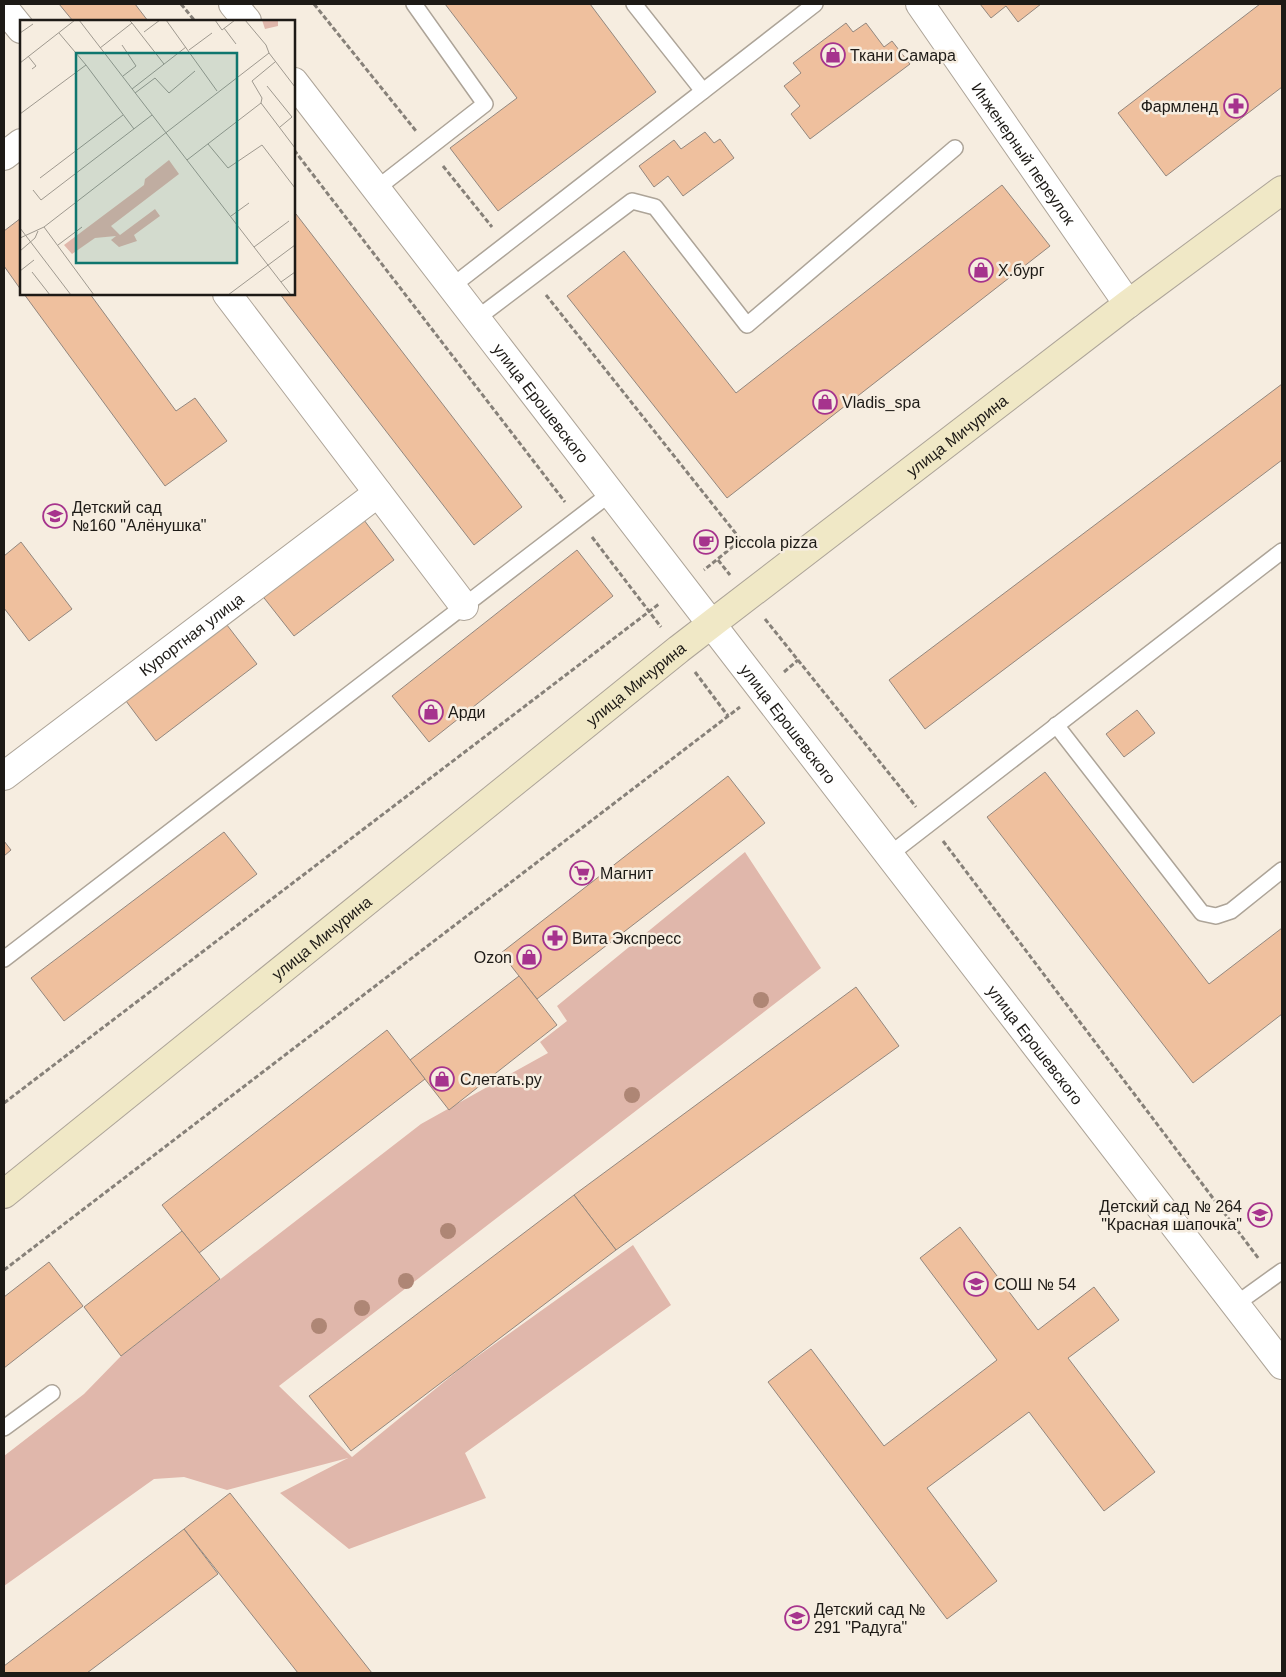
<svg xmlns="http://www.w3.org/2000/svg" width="1286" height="1677" font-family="Arial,sans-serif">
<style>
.green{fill:#e0b7ab}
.building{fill:#efc09e;stroke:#93877e}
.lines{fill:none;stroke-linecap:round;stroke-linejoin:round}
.lane-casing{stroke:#ada498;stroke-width:18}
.street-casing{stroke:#ada498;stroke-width:30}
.secondary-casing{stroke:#ada498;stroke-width:30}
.path{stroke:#878179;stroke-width:3;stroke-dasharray:5 2.5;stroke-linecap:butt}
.lane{stroke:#fff;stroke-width:15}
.street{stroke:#fff;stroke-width:28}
.secondary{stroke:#f0e8c6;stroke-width:28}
.tree{fill:#ae8675}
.labels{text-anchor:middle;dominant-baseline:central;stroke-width:5;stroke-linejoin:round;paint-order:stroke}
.poi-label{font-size:16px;fill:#1d1a16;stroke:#f6ede0;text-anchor:start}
.street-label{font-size:16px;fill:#1d1a16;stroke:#f6ede0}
.inset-road{fill:none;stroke:#9f998f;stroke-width:1}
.view{fill:#0f766e;fill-opacity:0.15;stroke:#0f766e;stroke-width:2.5}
.inset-edge{fill:none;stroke:#1d1a16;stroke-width:2.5}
</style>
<rect width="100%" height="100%" fill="#f6ede0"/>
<!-- green -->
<path class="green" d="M745 852 821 968 279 1386 352 1457 461 1368 633 1245 671 1305 465 1453 486 1498 349 1549 280 1493 348 1458 227 1490 184 1477 154 1479 4 1586V1456L84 1394 121 1356 421 1124 548 1053 540 1042 567 1021 557 1006Z"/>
<!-- building -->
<g class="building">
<path d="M59 4H135L148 21H73Z"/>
<path d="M445 4H590L656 92 498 211 450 148 517 98Z"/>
<path d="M980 4H1041L1018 22 1006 6 991 18Z"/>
<path d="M1260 4H1282V87L1166 176 1118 113Z"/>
<path d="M846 23 853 32 866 23 884 47 892 41 910 64 810 139 791 114 800 106 784 86 801 73 793 63Z"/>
<path d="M705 132 714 143 720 139 734 158 683 196 668 176 654 187 639 166 674 140 681 149Z"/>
<path d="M1002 185 1050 246 727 498 567 296 624 251 736 393Z"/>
<path d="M296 214 522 507 474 545 280 294H294V216Z"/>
<path d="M21 218V290L4 266V231Z"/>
<path d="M24 294H90L176 411 195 398 227 441 165 486Z"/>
<path d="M1282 384V460L925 729 889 680Z"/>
<path d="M358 512 394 560 294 636 257 589Z"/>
<path d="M21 542 72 609 29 641 4 608V556Z"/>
<path d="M577 550 613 596 429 742 392 696Z"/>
<path d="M220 616 257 664 156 741 120 693Z"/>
<path d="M1137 710 1155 733 1124 757 1106 734Z"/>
<path d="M1045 772 1209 984 1282 928V1014L1193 1083 987 817Z"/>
<path d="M728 776 765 823 537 999 501 953Z"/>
<path d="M224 832 257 874 64 1021 31 978Z"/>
<path d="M4 841 11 850 4 856Z"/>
<path d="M519 976 557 1025 449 1110 410 1060Z"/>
<path d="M856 987 899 1046 616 1250 574 1195Z"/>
<path d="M387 1030 425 1079 199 1253 162 1205Z"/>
<path d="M574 1195 616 1250 351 1451 309 1396Z"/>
<path d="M960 1227 1038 1330 1094 1287 1119 1320 1068 1358 1155 1472 1104 1511 1029 1412 927 1488 997 1581 947 1619 768 1382 811 1349 884 1446 997 1360 920 1258Z"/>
<path d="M182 1231 220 1279 121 1356 84 1307Z"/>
<path d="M49 1262 83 1306 4 1368V1297Z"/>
<path d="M230 1493 372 1673H298L184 1529Z"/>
<path d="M184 1529 218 1574 87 1673H4V1666Z"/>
</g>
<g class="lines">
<!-- lane casing -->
<g class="lane-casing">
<g id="lane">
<path d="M634 4 703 91"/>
<path d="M376 189 485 104 414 4"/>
<path d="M451 287 815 4"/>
<path d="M476 319 632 201 655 207 747 325 955 148"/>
<path d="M1056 725 1202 913 1216 916 1231 911 1282 870"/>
<path d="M889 855 1282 551"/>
<path d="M4 959 611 493"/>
<path d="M1236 1304 1282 1271"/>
<path d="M4 1428 52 1393"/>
</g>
</g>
<!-- street casing -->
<g class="street-casing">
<g id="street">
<path d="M233 4 247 21"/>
<path id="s1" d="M920 4 1128 304"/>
<path d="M4 8 21 29"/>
<path id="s2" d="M294 82 1282 1365"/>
<path d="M4 156 21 143"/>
<path d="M227 294 464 606"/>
<path id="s3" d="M4 776 378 493"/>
</g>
</g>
<!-- secondary casing -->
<g class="secondary-casing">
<g id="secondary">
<path id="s4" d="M4 1194 679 649 1128 304 1282 190"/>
</g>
</g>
<!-- path -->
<g class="path">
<path d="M181 4 195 21"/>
<path d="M314 4 416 131"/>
<path d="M294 150 565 502"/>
<path d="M443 166 492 227"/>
<path d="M546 295 741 540 704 570"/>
<path d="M592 537 661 627"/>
<path d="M718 560 730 575"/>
<path d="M765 619 916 807"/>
<path d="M695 672 728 716"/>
<path d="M784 672 798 660"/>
<path d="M943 841 1259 1259"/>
<path d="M4 1103 659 604"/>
<path d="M4 1270 740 707"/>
</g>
<!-- lane -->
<use href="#lane" class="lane"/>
<!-- street -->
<use href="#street" class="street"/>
<!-- secondary -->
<use href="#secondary" class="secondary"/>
</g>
<!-- trees -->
<g class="tree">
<circle cx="761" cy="1000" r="8"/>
<circle cx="632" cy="1095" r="8"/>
<circle cx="448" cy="1231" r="8"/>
<circle cx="406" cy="1281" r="8"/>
<circle cx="362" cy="1308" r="8"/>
<circle cx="319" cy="1326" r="8"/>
</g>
<!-- icons -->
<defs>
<g id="shop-ring" transform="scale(1.25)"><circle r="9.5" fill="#f6ede0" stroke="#a6338d" stroke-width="1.5"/><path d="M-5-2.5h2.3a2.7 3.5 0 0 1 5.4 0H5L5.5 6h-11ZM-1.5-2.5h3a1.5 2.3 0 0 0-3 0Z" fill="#a6338d"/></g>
<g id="pharmacy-ring" transform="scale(1.25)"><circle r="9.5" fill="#f6ede0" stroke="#a6338d" stroke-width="1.5"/><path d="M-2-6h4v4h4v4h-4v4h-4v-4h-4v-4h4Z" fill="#a6338d"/></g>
<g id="school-ring" transform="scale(1.25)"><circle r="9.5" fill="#f6ede0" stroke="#a6338d" stroke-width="1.5"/><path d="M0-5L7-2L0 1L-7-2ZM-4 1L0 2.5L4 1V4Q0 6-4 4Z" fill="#a6338d"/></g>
<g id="cafe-ring" transform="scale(1.25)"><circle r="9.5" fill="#f6ede0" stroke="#a6338d" stroke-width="1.5"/><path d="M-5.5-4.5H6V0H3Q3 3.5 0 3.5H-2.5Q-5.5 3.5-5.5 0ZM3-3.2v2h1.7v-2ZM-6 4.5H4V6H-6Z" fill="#a6338d"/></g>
<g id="supermarket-ring" transform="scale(1.25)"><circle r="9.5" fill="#f6ede0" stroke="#a6338d" stroke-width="1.5"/><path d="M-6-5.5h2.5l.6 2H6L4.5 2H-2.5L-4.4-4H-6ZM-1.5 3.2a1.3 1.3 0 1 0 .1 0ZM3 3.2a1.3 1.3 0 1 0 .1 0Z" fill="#a6338d"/></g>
</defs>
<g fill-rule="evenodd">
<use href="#shop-ring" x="833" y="55"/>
<use href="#pharmacy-ring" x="1236" y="106"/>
<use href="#shop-ring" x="981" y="270"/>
<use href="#shop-ring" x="825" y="402"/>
<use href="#school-ring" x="55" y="516"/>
<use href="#cafe-ring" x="706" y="542"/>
<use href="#shop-ring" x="431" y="712"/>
<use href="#supermarket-ring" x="582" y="873"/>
<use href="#pharmacy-ring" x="555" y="938"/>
<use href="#shop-ring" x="529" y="957"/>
<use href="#shop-ring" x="442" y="1079"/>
<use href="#school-ring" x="1260" y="1215"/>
<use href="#school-ring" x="976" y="1284"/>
<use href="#school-ring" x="797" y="1618"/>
</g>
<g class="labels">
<!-- poi labels -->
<g class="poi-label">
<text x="850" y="55">Ткани Самара</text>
<text x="1218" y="106" text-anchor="end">Фармленд</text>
<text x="998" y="270">Х.бург</text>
<text x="842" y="402">Vladis_spa</text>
<text x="72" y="507">Детский сад<tspan x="72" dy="18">№160 "Алёнушка"</tspan></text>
<text x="724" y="542">Piccola pizza</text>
<text x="448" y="712">Арди</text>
<text x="600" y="873">Магнит</text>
<text x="572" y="938">Вита Экспресс</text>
<text x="512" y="957" text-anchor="end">Ozon</text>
<text x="460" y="1079">Слетать.ру</text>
<text x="1242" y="1206" text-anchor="end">Детский сад № 264<tspan x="1242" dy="18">"Красная шапочка"</tspan></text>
<text x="994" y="1284">СОШ № 54</text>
<text x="814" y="1609">Детский сад №<tspan x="814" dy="18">291 "Радуга"</tspan></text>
</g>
<!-- street labels -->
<g class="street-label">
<text stroke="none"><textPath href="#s1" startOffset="182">Инженерный переулок</textPath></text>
<text stroke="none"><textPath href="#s2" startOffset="405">улица Ерошевского</textPath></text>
<text stroke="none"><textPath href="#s4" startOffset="1218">улица Мичурина</textPath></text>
<text stroke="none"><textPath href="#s3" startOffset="235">Курортная улица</textPath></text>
<text stroke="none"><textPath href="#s4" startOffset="812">улица Мичурина</textPath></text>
<text stroke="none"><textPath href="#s2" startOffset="810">улица Ерошевского</textPath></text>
<text stroke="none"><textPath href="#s4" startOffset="408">улица Мичурина</textPath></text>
<text stroke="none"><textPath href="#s2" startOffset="1215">улица Ерошевского</textPath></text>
</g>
</g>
<!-- overview -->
<g transform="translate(20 20)">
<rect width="275" height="275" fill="#f6ede0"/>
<path d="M242 0H258V6L245 9ZM149 140 159 154 91 206 100 215 135 189 140 196 114 215 117 221 99 227 91 220 96 216 75 218 52 234 44 225 124 165 125 159Z" fill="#e0b7ab"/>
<path class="inset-road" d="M59 0 271 275M146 0 197 71M195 0 202 10 215 0M225 0 246 25 249 33M112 3 144 44M204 8 216 24M124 12 140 0M0 13 13 4M102 25 116 46 103 56M80 28 112 3 109 0M169 30 192 13M8 36 16 46 12 49M0 43 55 0M66 45 114 109M247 66 272 97 260 107M112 69 166 27M115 73 135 58 149 73 175 51M241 83 275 128M0 94 66 45 39 13M188 124 208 148 242 125 275 168M167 140 241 83 242 78 232 61 255 42M20 158 103 95M13 170 21 180 132 95M211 196 229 183M24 207 74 275M0 208 51 275M0 218 24 207 249 33 275 67M38 225 62 207M234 227 269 201M0 231 15 218 18 211M0 251 14 240M12 252 30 275M261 262 275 252M208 275 275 225"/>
<path class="view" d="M56 33H217V243H56Z"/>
<rect width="275" height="275" class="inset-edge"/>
</g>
<!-- border -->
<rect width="1286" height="1677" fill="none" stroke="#1d1a16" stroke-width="10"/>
</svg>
